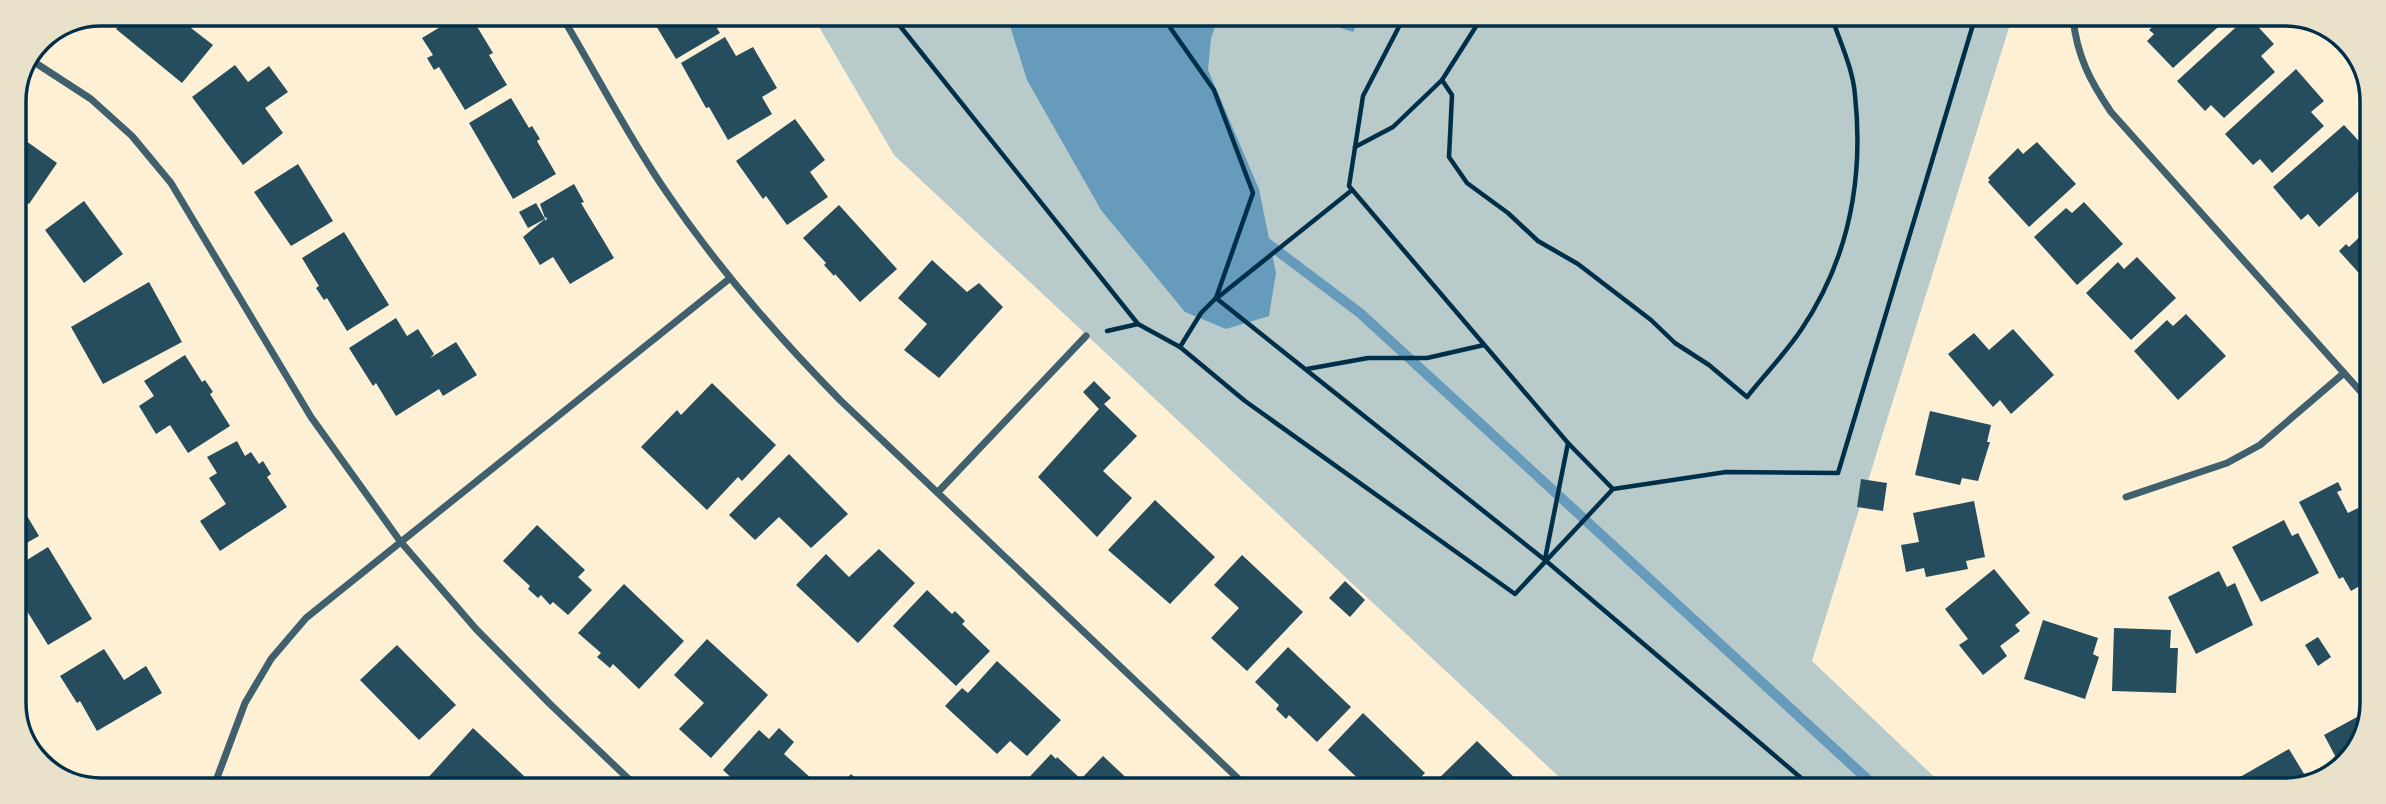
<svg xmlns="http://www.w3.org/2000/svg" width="2386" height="804" font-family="Poppins,sans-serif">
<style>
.green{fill:#b9caca}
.water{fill:#669bbc}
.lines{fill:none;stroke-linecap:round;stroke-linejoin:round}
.stream{stroke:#669bbc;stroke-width:10}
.building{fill:#264d5e}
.path{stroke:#003049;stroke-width:4.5}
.minor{stroke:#3f606c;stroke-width:7}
.rim{fill:none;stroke:#003049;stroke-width:3.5}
</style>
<rect width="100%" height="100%" fill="#fdf0d5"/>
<!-- green -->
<path class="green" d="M812 15 2012 18 1812 661 1947 789H1572L894 155Z"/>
<!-- water -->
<g class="water">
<path d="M1007 16H1219L1211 38 1208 70 1259 189 1276 273 1269 316 1226 329 1185 312 1101 210 1027 80Z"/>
<path d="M1329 17H1361L1353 32 1332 25Z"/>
</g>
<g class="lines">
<!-- stream -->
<path class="stream" d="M1259 237 1360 313 1878 789"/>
</g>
<!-- building -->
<g class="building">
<path d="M129 14H202L191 28 213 45 182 83 116 29Z"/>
<path d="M406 15H434L413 27Z"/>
<path d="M460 15H470L493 53 489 55 507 85 465 110 439 67 434 70 427 58 433 55 422 38Z"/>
<path d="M646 15H709L720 33 676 59 655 24 652 25Z"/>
<path d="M2169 18H2228L2173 68 2147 41 2154 34 2149 30 2158 22 2162 27Z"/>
<path d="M2246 18H2250L2274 44 2261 56 2275 72 2224 118 2211 105 2205 111 2177 81Z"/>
<path d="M725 37 736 56 753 47 777 88 762 97 772 114 728 140 709 107 706 108 681 63Z"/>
<path d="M235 65 248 82 269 66 288 92 265 108 283 133 243 165 192 97Z"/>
<path d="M2296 69 2324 101 2311 112 2324 126 2272 173 2260 159 2253 165 2225 134Z"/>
<path d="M511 98 529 128 532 126 540 139 537 141 556 174 513 199 469 123Z"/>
<path d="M795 119 825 160 810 172 828 197 787 225 766 196 763 199 736 161Z"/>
<path d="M2344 125 2370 153 2358 165 2371 180 2319 227 2308 214 2301 220 2273 187Z"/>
<path d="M14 129 28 139 26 141 57 163 29 204 14 194Z"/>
<path d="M2037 142 2076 184 2029 227 1988 182 1990 180 1988 178 2018 148 2023 154Z"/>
<path d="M298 164 333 221 291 246 254 192Z"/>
<path d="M574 184 584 202 581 203 614 258 570 284 553 257 540 265 523 237 545 219 546 221 547 217 545 218 540 204Z"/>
<path d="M84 201 123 254 84 283 45 230Z"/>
<path d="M2084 202 2123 244 2077 285 2034 237 2066 208 2072 213Z"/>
<path d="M536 203 545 219 528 228 519 212Z"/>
<path d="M839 205 897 269 860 302 835 274 834 276 824 265 826 263 803 238Z"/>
<path d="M2371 214V279L2367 282 2339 251 2346 244 2349 247 2367 230 2361 224Z"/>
<path d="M344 232 389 305 347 331 327 298 324 300 316 288 319 286 302 258Z"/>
<path d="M2137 257 2176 298 2131 340 2086 293 2118 262 2124 269Z"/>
<path d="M932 260 967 292 979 283 1003 307 939 378 904 350 927 324 898 298Z"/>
<path d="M149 282 182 342 103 384 71 327Z"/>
<path d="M2186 314 2226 356 2178 400 2134 351 2167 320 2173 326Z"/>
<path d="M396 318 407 336 418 329 434 354 430 358 456 342 477 375 443 396 439 389 396 416 376 383 373 386 349 348Z"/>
<path d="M2013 329 2054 375 2011 414 2000 400 1993 407 1948 354 1974 333 1989 350Z"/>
<path d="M185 355 202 382 205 380 213 392 210 394 230 426 188 453 170 425 156 434 139 406 154 396 144 381Z"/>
<path d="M1094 381 1111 398 1104 404 1137 436 1103 471 1132 498 1097 537 1038 477 1099 409 1083 392Z"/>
<path d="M712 383 776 445 742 481 738 477 707 510 641 447 677 410 681 415Z"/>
<path d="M1930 411 1991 425 1987 442H1990L1978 481 1962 478 1960 485 1915 475Z"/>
<path d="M237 441 245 456 251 452 259 464 263 461 271 474 267 477 287 507 220 551 200 521 226 504 209 478 217 473 207 457Z"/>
<path d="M14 452 25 471 14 478Z"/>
<path d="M789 454 848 514 811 548 779 517 755 540 729 515Z"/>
<path d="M1861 479 1887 483 1883 511 1857 507Z"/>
<path d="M2338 482 2342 490 2337 492 2348 513 2358 508 2369 529 2368 581 2351 591 2343 577 2339 579 2299 502Z"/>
<path d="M14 494 39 536 14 550Z"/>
<path d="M1155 500 1215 557 1170 604 1108 550Z"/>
<path d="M1974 501 1985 557 1966 561 1968 569 1926 577 1924 568 1906 572 1901 545 1919 542 1913 513Z"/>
<path d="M2284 520 2292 536 2298 533 2319 573 2261 602 2232 547Z"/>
<path d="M537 525 585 570 578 577 592 590 568 615 553 602 550 605 541 595 538 598 528 589 530 586 503 561Z"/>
<path d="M48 547 92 619 48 645 14 590V568Z"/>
<path d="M879 549 915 583 858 643 796 585 826 554 849 577Z"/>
<path d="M1242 555 1303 612 1247 671 1211 638 1239 608 1214 585Z"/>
<path d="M1994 569 2030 613 2015 625 2020 631 2000 646 2007 656 1983 675 1959 645 1968 639 1945 609Z"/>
<path d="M2219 571 2227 587 2235 583 2253 625 2196 654 2168 597Z"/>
<path d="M1345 581 1365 600 1350 617 1329 598Z"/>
<path d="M624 584 684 641 639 689 613 664 610 668 597 657 601 653 578 633Z"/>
<path d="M927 590 952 614 955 611 965 621 962 624 990 651 956 686 893 626Z"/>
<path d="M2043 620 2098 638 2093 654 2099 657 2085 699 2024 679Z"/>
<path d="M2114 628 2171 630 2170 648H2178L2176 693 2112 691Z"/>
<path d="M2318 637 2331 657 2318 666 2305 645Z"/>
<path d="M707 639 768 695 711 758 679 729 704 703 674 675Z"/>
<path d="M397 645 456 705 419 740 360 680Z"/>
<path d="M1288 647 1351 707 1317 742 1289 715 1286 719 1276 709 1279 705 1255 682Z"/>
<path d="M104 649 124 680 146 666 162 693 97 731 80 701 77 703 60 676Z"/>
<path d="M997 661 1061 720 1027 756 1010 741 997 754 945 706 962 688 968 693Z"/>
<path d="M2368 711 2367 730 2341 767 2324 735Z"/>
<path d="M1363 713 1425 773 1410 788H1368L1328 750Z"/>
<path d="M473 728 524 776 514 786H432L426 780Z"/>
<path d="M779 728 794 742 784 754 821 787H741L723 770 759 730 769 739Z"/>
<path d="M1477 741 1525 788H1429Z"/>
<path d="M2289 749 2309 782 2285 790H2239L2233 781Z"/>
<path d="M1051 754 1056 759 1057 757 1081 779 1103 756 1134 785 1131 788 1020 787Z"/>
<path d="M851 774 865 787H839Z"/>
</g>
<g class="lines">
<!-- path -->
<g class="path">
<path d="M892 16 1138 324"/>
<path d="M1162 16 1214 90 1253 193 1216 298"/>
<path d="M1404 17 1363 96 1349 186 1568 443 1545 559"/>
<path d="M1442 80 1482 17"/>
<path d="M1355 147 1393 127 1442 80 1452 95 1449 157 1467 183 1508 213 1538 241 1578 264 1651 320 1675 343 1709 365 1747 397C1764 375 1785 354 1801 330 1849 259 1864 180 1855 95 1853 69 1840 42 1832 18"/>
<path d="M1217 298 1352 190"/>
<path d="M1107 331 1138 324 1180 347 1201 313 1216 298 1545 560 1814 789"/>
<path d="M1180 347 1245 401 1515 594 1613 489 1726 472 1838 473 1975 18"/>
<path d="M1307 369 1368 358H1427L1484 345"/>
<path d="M1569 444 1613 489"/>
</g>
<!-- minor -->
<g class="minor">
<path d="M561 15C596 73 627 135 665 190 717 267 776 335 840 400L1248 788"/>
<path d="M2073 18C2077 56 2090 81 2111 112L2370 402"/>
<path d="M31 60 91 99 132 136 171 183 311 417 400 541 476 629 551 705 637 787"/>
<path d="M938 492 1086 336"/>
<path d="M2126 497 2227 463 2260 445 2344 373"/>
<path d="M214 786 245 703 271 659 306 618 729 279"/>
</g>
</g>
<!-- crop -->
<path d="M0 0H2386V804H0ZM101 26H2285A75 75 0 0 1 2360 101V703A75 75 0 0 1 2285 778H101A75 75 0 0 1 26 703V101A75 75 0 0 1 101 26Z" fill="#e9e1ca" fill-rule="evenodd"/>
<path class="rim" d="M101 26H2285A75 75 0 0 1 2360 101V703A75 75 0 0 1 2285 778H101A75 75 0 0 1 26 703V101A75 75 0 0 1 101 26Z"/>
</svg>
